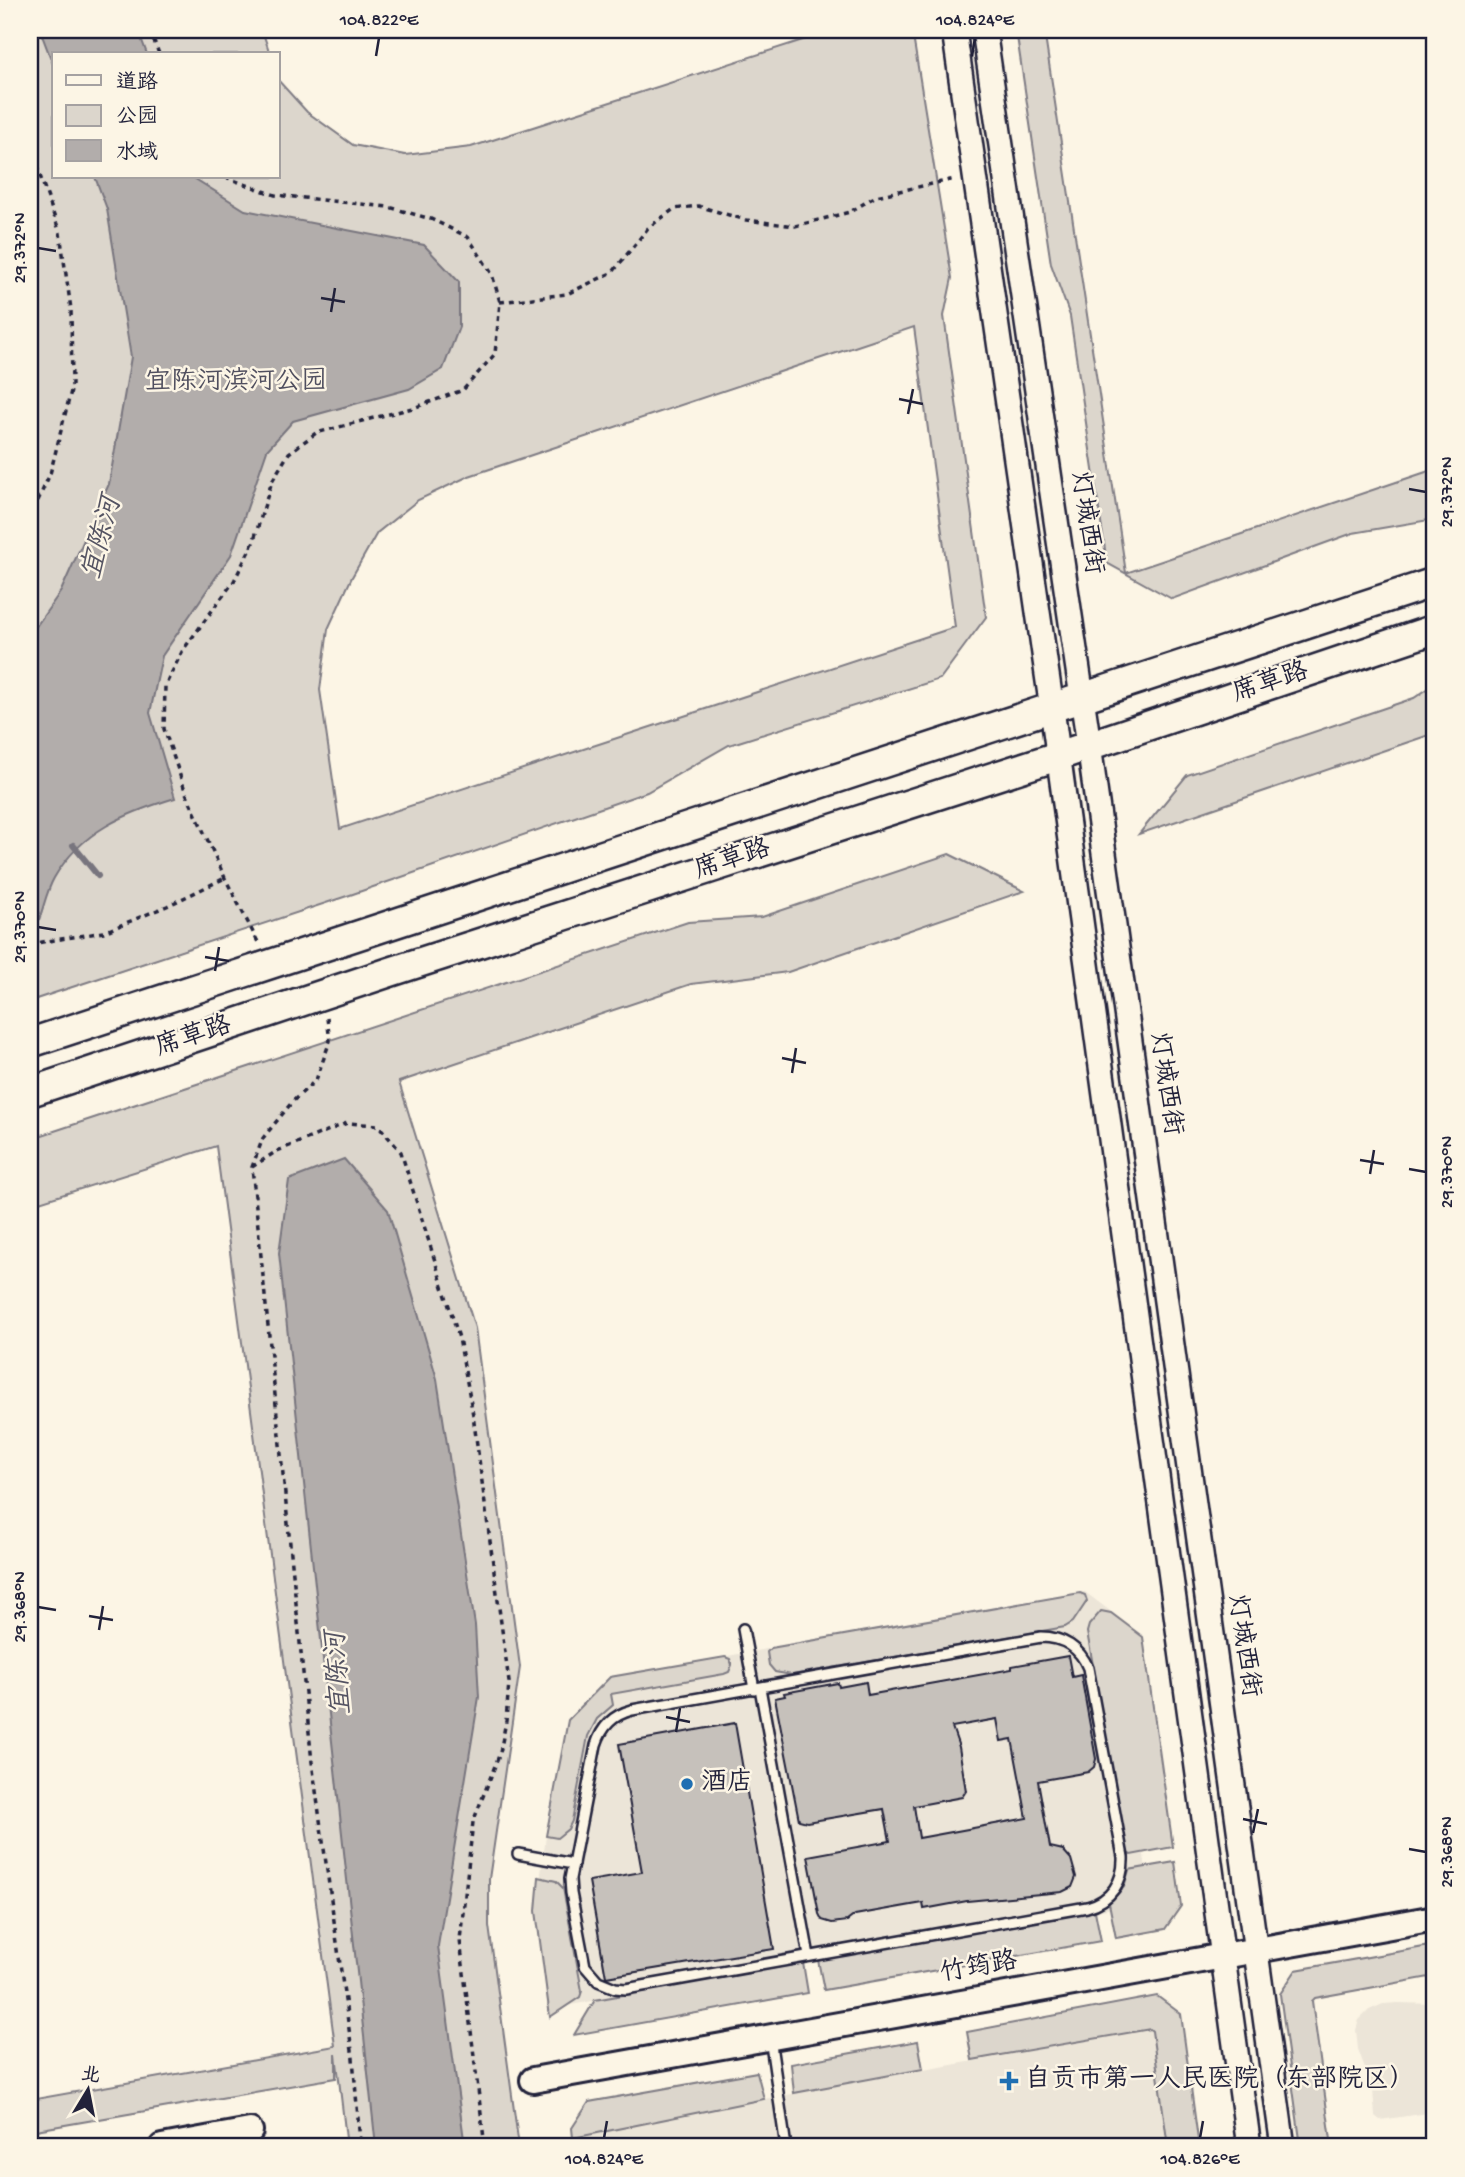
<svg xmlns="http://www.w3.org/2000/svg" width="1465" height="2177" font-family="'Gochi Hand','LXGW WenKai TC',sans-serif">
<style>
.built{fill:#ece5d8}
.green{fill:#dcd6cc;stroke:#7f7c84;stroke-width:2;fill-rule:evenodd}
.water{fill:#b2adab;stroke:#78757e;stroke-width:2}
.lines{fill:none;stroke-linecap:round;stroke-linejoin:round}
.stream{stroke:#78757e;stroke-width:6}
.building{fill:#c6c1bb;stroke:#22223b;stroke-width:2;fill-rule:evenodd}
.service-casing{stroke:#22223b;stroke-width:14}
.tertiary-casing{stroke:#22223b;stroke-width:28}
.secondary-casing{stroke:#22223b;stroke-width:30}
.primary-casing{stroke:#22223b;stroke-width:33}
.path{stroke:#22223b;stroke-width:3.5;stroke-dasharray:5 5;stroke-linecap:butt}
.service{stroke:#fcf5e5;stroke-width:9}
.tertiary{stroke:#fcf5e5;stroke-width:23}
.secondary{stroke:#fcf5e5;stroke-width:24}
.primary{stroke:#fcf5e5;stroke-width:28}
.ticks{fill:none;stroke:#22223b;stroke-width:2.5}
.poi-dot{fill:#1f6fb2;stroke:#fcf5e5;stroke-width:2.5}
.labels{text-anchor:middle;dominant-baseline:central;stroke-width:5;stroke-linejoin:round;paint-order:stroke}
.park-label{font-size:26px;fill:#504f5f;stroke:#fcf5e5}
.street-label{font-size:26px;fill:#22223b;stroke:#fcf5e5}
.poi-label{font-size:26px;fill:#22223b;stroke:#fcf5e5;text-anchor:start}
.water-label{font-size:28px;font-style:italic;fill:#545362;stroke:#fcf5e5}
.neatline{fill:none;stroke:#22223b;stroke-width:2.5}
.ticks-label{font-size:18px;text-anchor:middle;fill:#22223b}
</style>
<rect width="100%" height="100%" fill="#fcf5e5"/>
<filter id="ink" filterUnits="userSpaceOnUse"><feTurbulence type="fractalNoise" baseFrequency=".0143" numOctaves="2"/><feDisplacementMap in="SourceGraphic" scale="14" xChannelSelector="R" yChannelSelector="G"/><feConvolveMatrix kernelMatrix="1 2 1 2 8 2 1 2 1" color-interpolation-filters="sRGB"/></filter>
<g filter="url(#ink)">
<!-- built -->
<g class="built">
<path d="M1085 1592 1110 1611 1150 1898 1147 1902 548 2009 536 1911 546 1836 568 1720 610 1677Z"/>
<path d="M1398 2003 1435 2004V2112L1380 2120 1375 2116 1373 2090 1358 2049 1356 2030 1359 2020 1369 2010 1383 2004Z"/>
<path d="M1150 2029 1152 2031 1168 2147H574L573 2138 764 2099Z"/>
</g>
<!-- green -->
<g class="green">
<path d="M30 30H262L270 54H54V177H278V80L307 112 353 145 405 155 471 147 834 30H912L952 278 944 316 986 617 940 679 729 745 647 792 350 895 30 1001ZM914 327 955 627 340 829 320 690 328 629 352 577 377 533 418 500 469 476Z"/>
<path d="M1016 30H1044L1126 573 1435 469V519L1353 533 1172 599 1107 563 1070 316 1051 264Z"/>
<path d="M1435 684V733L1139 834 1187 775 1414 698Z"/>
<path d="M949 854 1024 891 788 972 691 984 399 1082 475 1328 520 1667 489 1879V1926L519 2147H347L336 2054V2078L30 2131V2100L335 2046 216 1146 30 1205V1139L688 922 762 917Z"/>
<path d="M1080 1593 1085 1595 1087 1601 1073 1622 1065 1627 792 1675 775 1672 769 1665 767 1652 771 1648Z"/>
<path d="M1101 1611 1111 1613 1143 1637 1173 1847 1131 1855 1127 1853 1087 1632 1089 1625Z"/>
<path d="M725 1657 730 1659 732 1665 729 1672 724 1674 611 1694 613 1705 597 1719 588 1736 572 1821 568 1829 557 1838 546 1836 568 1720 610 1677Z"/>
<path d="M1175 1862 1181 1906 1165 1929 1116 1938 1109 1903 1124 1887 1129 1870Z"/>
<path d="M539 1877 556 1881 563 1888 582 1991 580 1997 550 2017 536 1911Z"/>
<path d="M1095 1911 1101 1941 824 1990 818 1960Z"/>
<path d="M1435 1945V1976L1315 1998 1312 2001 1332 2147H1301L1280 1994 1296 1970Z"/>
<path d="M803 1963 808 1993 574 2035 595 2000Z"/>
<path d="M1157 1996 1181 2014 1199 2147H1168L1152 2031 1150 2029 972 2060 967 2032Z"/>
<path d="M918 2041 923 2069 794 2093 791 2064Z"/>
<path d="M757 2072 764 2099 573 2138 572 2128 589 2102Z"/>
</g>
<!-- water -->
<g class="water">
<path d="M40 30H138L147 54H54V67Z"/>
<path d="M95 177H192L245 210 424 245 459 282V327L443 369 409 389 293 421 267 450 231 555 162 656 150 713 175 798C126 813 81 831 54 878 47 890 44 906 39 920L30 921V635L61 591 109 484 131 357 107 209Z"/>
<path d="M344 1159 388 1210 437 1379 475 1625 479 1697 438 1946 465 2147H376L279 1253 289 1180Z"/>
</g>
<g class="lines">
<!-- stream -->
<path class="stream" d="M73 845 98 876"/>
</g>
<!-- building -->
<g class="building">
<path d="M1068 1656 1072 1677 1081 1675 1096 1759 1094 1767 1088 1772 1038 1781 1050 1847 1063 1850 1071 1859 1076 1877 1072 1887 1062 1892 967 1901 924 1909 923 1903 855 1915 847 1921 832 1923 822 1920 819 1914 808 1856 890 1841 884 1809 807 1822 799 1820 775 1698 785 1696 784 1693 838 1683 839 1687 866 1682 868 1695 1012 1669V1666ZM997 1719 1001 1741 1012 1739 1027 1818 919 1838 914 1806 962 1797 966 1791 959 1747 952 1727Z"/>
<path d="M735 1723 774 1949 606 1977 589 1881 642 1872 619 1744Z"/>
</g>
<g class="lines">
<!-- service casing -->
<g class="service-casing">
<g id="service">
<path d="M743 1629 754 1689"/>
<path d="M1041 1637C1063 1637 1080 1648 1088 1668L1123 1857C1124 1881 1111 1901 1087 1907L626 1989 615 1988 598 1981 585 1966 571 1893 570 1879 596 1745C602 1726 613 1715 632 1710Z"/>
<path d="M760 1688 809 1956"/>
<path d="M518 1854 573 1864"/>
<path d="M770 2038 786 2147"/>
<path d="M1427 2147 1435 2135"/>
</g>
</g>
<!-- tertiary casing -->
<g class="tertiary-casing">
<g id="tertiary">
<path d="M954 30 1052 709 1249 2147"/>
<path d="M984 30 1089 745 1283 2147"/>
</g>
</g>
<!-- secondary casing -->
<g class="secondary-casing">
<g id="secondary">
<path d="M533 2080 1435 1918"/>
<path d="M162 2147 250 2131"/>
</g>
</g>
<!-- primary casing -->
<g class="primary-casing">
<g id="primary">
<path d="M30 1043 1435 582"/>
<path d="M30 1092 390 972 1058 756 1435 629"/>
</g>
</g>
<!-- path -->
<g class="path">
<path d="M150 30 159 54"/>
<path d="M30 147 60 233 71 309 72 387 50 474 30 518"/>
<path d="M225 177 275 195 389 207 431 219 468 237 492 274 500 302 495 354 463 390 416 407 316 433 289 453 272 481 253 543 234 581 183 650 165 686 164 729 186 793 225 878 259 944"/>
<path d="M500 302 567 294 613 272 648 228 674 209 698 206 746 220 795 226 850 212 876 196 955 179"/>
<path d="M30 944 104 932 167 906 225 878"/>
<path d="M327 1018 330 1041 316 1080 293 1101 263 1138 252 1167 312 1762 353 2058 360 2142 358 2147"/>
<path d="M252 1167 277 1151 347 1123 378 1125 401 1152 459 1338 473 1415 509 1682 506 1721 500 1753 473 1822 460 1940 485 2147"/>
</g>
<!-- service -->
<use href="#service" class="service"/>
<!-- tertiary -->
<use href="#tertiary" class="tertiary"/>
<!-- secondary -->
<use href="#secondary" class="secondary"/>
<!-- primary -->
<use href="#primary" class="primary"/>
</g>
</g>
<!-- ticks -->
<path class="ticks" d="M376 56 379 38M972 56 975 38M38 248 56 251M321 298 345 302M331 312 335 288M899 399 923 404M908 414 913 389M1409 489 1426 492M38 927 56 930M205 957 229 961M215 971 219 947M782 1058 806 1063M792 1073 796 1048M1360 1160 1384 1164M1409 1169 1426 1172M1370 1174 1374 1150M38 1607 56 1610M89 1616 113 1620M99 1630 103 1606M666 1717 690 1722M676 1732 680 1708M1243 1819 1267 1824M1253 1833 1258 1809M1409 1849 1426 1852M604 2138 607 2121M1200 2138 1203 2121"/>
<!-- markers -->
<g class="poi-dot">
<circle cx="687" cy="1784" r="7"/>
<path d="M1005.5 2070.5h7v7h7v7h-7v7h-7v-7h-7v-7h7z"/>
</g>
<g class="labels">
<!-- park labels -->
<g class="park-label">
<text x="236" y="383">宜陈河滨河公园</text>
</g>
<!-- street labels -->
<g class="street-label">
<text transform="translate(1085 523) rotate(82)">灯城西街</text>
<text transform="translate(1271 684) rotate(-18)">席草路</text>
<text transform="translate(733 861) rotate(-18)">席草路</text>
<text transform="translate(194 1038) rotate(-18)">席草路</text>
<text transform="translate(1164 1084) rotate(82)">灯城西街</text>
<text transform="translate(1242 1646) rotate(82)">灯城西街</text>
<text transform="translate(979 1969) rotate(-10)">竹筠路</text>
</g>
<!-- poi labels -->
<g class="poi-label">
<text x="701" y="1784">酒店</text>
<text x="1025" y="2081">自贡市第一人民医院（东部院区）</text>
</g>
<!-- water labels -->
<g class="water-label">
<text transform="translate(103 538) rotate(-75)">宜陈河</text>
<text transform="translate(340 1673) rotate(-94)">宜陈河</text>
</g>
</g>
<!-- margin -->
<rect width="1465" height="2177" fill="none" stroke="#fcf5e5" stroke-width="77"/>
<!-- legend -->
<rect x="52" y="52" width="228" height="126" fill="#fcf5e5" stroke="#a5a1a1" stroke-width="2"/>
<rect x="66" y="75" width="35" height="10" fill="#fcf5e5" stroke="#a5a1a1" stroke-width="2"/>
<text x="116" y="88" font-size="21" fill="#22223b">道路</text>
<rect x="66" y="105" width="35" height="21" fill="#dcd6cc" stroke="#a5a1a1" stroke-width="2"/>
<text x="116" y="122" font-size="21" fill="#22223b">公园</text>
<rect x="66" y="140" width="35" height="21" fill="#b2adab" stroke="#a5a1a1" stroke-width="2"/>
<text x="116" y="158" font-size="21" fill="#22223b">水域</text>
<!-- north arrow -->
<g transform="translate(88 2090) rotate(10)" stroke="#fcf5e5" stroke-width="5" paint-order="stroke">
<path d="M0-5L12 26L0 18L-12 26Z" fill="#22223b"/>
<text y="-10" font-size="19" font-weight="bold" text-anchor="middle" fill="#22223b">北</text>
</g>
<rect x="38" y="38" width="1388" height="2100" class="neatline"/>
<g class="ticks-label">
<text x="379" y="25">104.822°E</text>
<text x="975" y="25">104.824°E</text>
<text transform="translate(19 248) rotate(-90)" y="6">29.372°N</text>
<text transform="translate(1446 492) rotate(-90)" y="6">29.372°N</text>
<text transform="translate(19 927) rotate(-90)" y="6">29.370°N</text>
<text transform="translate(1446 1172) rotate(-90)" y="6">29.370°N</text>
<text transform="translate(19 1607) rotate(-90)" y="6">29.368°N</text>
<text transform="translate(1446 1852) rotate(-90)" y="6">29.368°N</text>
<text x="604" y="2164">104.824°E</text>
<text x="1200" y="2164">104.826°E</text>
</g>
</svg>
